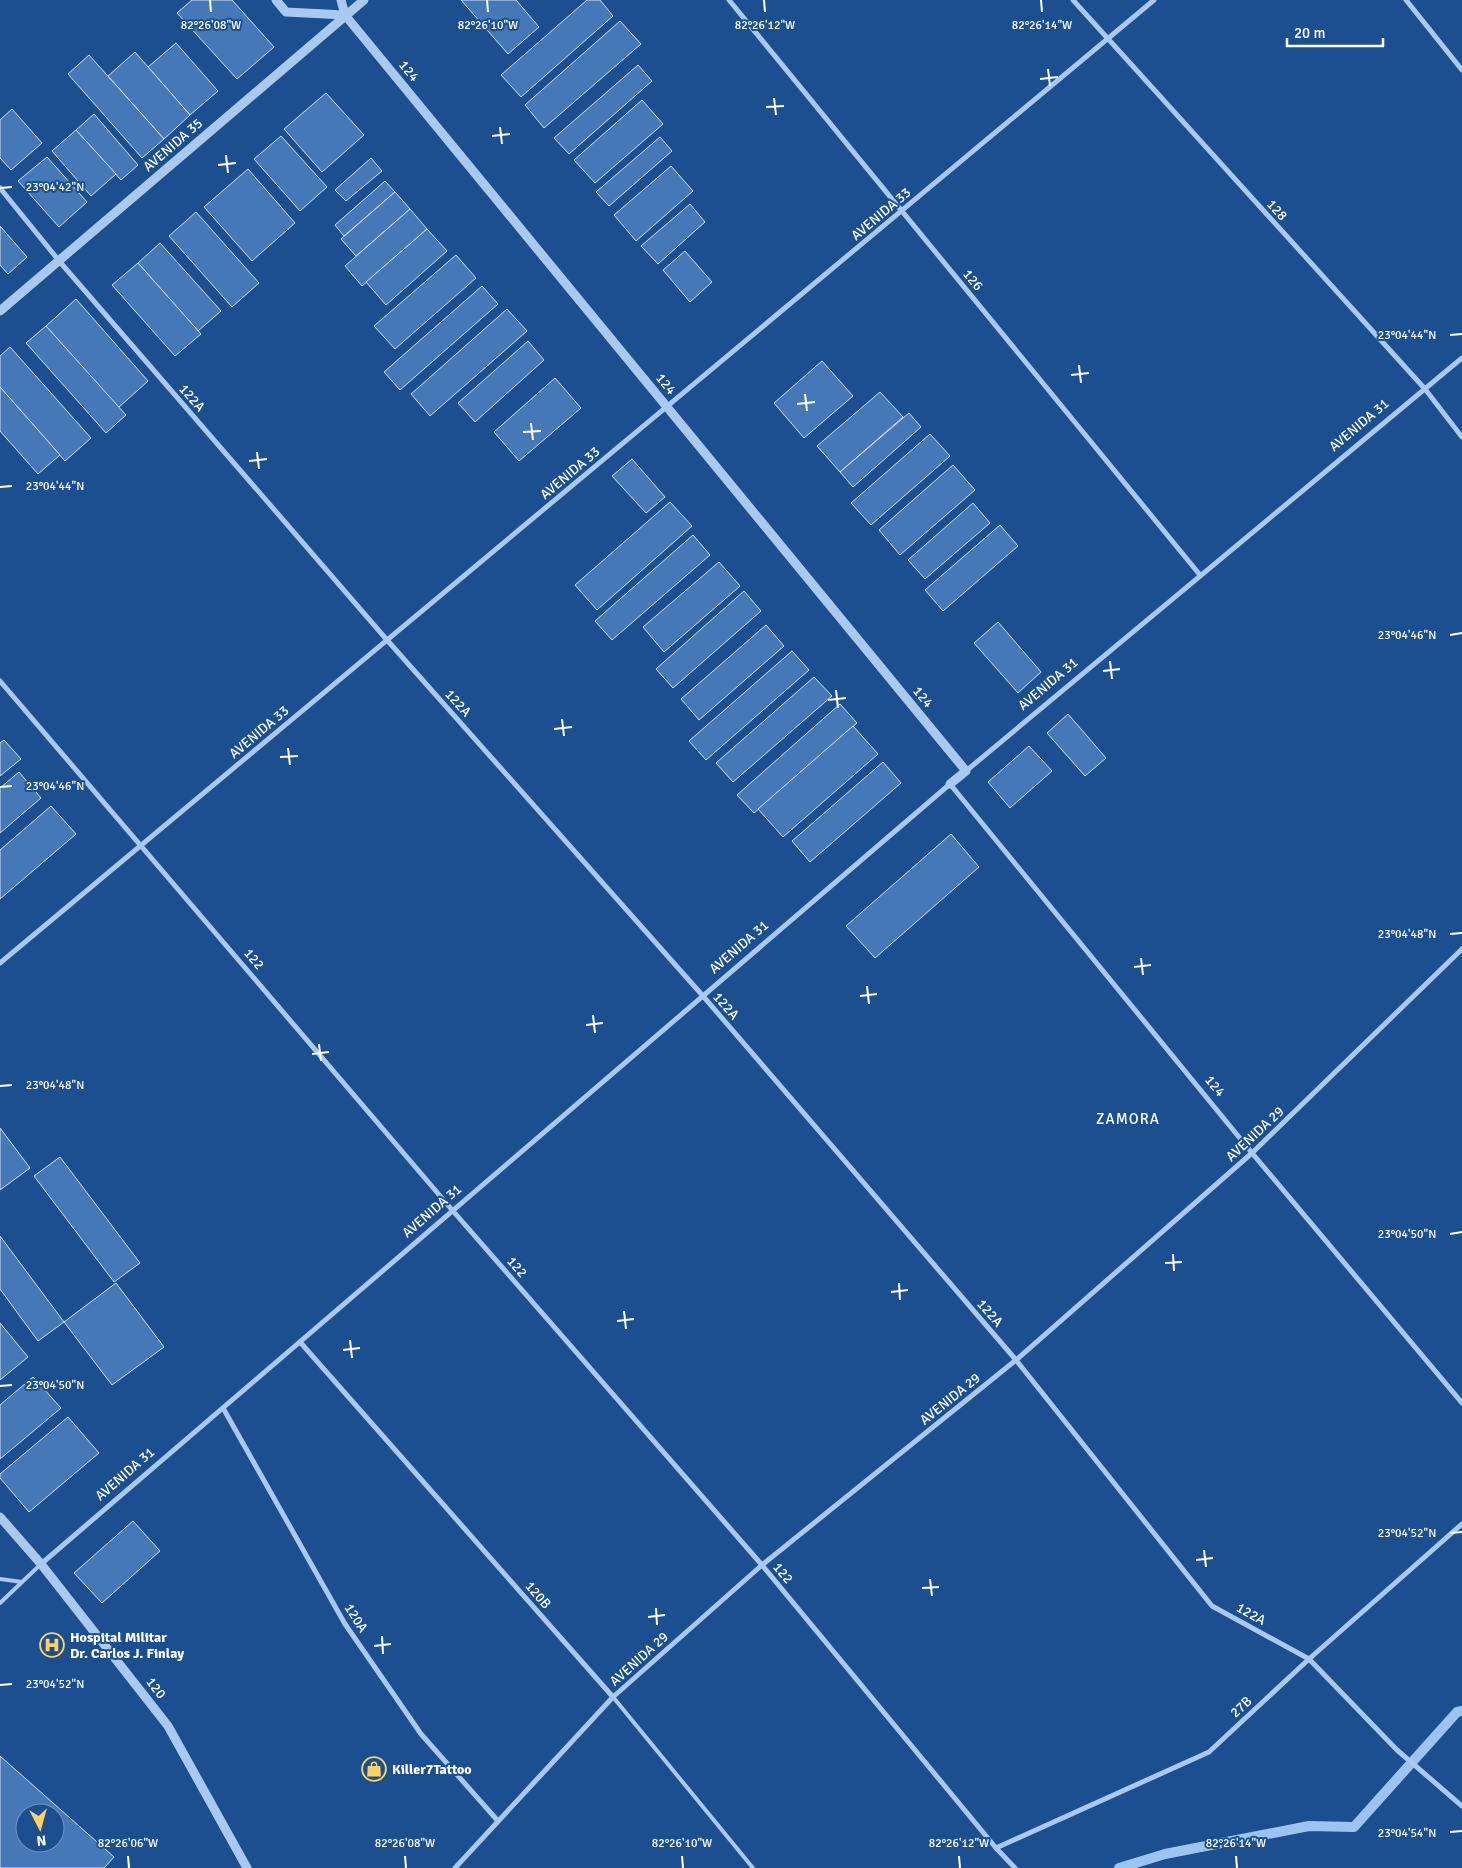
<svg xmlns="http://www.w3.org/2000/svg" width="1462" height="1868" font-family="Signika,sans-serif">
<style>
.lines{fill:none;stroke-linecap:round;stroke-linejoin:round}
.stream{stroke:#9cc4f0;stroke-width:10}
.building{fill:#4478b7;stroke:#cfe3fa;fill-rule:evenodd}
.service{stroke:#a9c9ee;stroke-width:4}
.minor{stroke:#a9c9ee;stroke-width:5}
.tertiary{stroke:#a9c9ee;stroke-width:9}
.ticks{fill:none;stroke:#fff;stroke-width:2}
.labels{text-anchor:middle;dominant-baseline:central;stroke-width:4;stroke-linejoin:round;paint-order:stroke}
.street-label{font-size:14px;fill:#fff;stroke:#1b4f8f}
.poi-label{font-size:14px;font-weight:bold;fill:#fff;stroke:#1b4f8f;text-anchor:start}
.neighbourhood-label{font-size:15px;letter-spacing:1px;fill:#fff;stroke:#1b4f8f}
.ticks-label{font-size:12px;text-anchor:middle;fill:#fff;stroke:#1b4f8f;stroke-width:4;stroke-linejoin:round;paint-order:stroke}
</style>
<rect width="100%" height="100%" fill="#1b4f8f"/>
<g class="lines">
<!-- stream -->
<path class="stream" d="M1119 1868 1165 1854 1309 1826 1354 1827 1457 1712 1462 1711"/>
</g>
<!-- building -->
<g class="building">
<path d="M192 0H232L274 47 237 79 177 13Z"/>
<path d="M461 0H516L539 27 508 54Z"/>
<path d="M587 0H600L613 16 521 97 501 75Z"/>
<path d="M620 21 641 44 544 128 525 105Z"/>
<path d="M176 43 218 91 190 115 148 67Z"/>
<path d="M135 52 190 115 164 139 108 76Z"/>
<path d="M89 55 164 139 142 158 68 74Z"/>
<path d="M638 65 652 81 569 154 554 138Z"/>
<path d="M326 93 364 135 322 172 284 129Z"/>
<path d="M642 100 663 124 595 183 574 160Z"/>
<path d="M12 109 42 143 11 170 0 158V120Z"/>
<path d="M94 114 138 165 121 180 76 130Z"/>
<path d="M76 130 116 174 91 196 52 151Z"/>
<path d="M281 136 327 187 300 211 254 159Z"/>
<path d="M660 137 672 151 609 206 596 192Z"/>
<path d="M47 157 87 202 59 227 18 181Z"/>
<path d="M371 158 382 171 346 201 335 190Z"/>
<path d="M671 166 693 191 636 241 614 215Z"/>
<path d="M248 169 295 223 252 261 204 207Z"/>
<path d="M385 181 395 192 344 236 335 225Z"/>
<path d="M395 192 410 209 356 256 341 239Z"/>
<path d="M690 204 705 222 658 264 641 246Z"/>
<path d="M410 209 427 229 362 286 345 266Z"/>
<path d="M196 212 259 283 232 307 169 236Z"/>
<path d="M0 226 27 257 8 274 0 265Z"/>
<path d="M427 229 447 251 386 305 366 282Z"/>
<path d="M160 243 221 311 198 331 138 263Z"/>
<path d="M685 251 712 282 690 302 663 270Z"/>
<path d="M456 255 476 278 395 349 374 326Z"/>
<path d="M138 263 201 334 175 356 112 285Z"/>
<path d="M482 286 498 304 400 390 384 372Z"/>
<path d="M76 299 148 381 118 408 46 326Z"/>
<path d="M507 309 527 331 430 416 411 394Z"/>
<path d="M46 326 126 415 106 433 26 343Z"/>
<path d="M528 341 544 360 475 422 458 403Z"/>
<path d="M10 347 91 438 65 461 0 387V356Z"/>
<path d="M822 361 853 396 804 438 774 403Z"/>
<path d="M555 378 581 408 519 461 494 432Z"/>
<path d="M0 387 60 455 38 474 0 431Z"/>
<path d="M880 392 903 417 840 472 817 446Z"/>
<path d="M909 413 921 427 853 487 840 472Z"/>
<path d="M930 434 950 456 871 525 851 503Z"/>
<path d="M632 459 665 497 646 513 612 476Z"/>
<path d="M953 465 975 490 900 555 879 530Z"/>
<path d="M670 502 692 526 597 610 575 585Z"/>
<path d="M973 503 990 523 925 579 908 560Z"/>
<path d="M1000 525 1018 546 943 611 925 590Z"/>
<path d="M693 535 710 555 612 640 595 621Z"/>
<path d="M719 562 740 586 664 652 643 627Z"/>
<path d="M744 591 761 611 673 688 656 669Z"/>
<path d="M998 622 1041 672 1018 693 974 643Z"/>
<path d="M766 625 784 646 699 720 681 699Z"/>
<path d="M792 651 809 670 706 760 689 741Z"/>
<path d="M814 677 832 696 733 782 716 763Z"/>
<path d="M840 704 857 723 754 813 737 795Z"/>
<path d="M1068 714 1106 758 1085 776 1047 733Z"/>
<path d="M853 726 878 754 783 837 758 809Z"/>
<path d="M4 740 21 759 0 776V743Z"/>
<path d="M1029 746 1052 771 1010 808 988 782Z"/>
<path d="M883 762 901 783 810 862 792 841Z"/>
<path d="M19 772 41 798 0 833V788Z"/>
<path d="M51 806 76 834 0 899V850Z"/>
<path d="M951 834 979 867 875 958 846 926Z"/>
<path d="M0 1128 30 1168 0 1190Z"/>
<path d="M60 1157 140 1263 114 1282 34 1176Z"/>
<path d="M0 1236 64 1322 38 1341 0 1289Z"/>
<path d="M116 1283 164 1347 112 1385 64 1322Z"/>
<path d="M0 1323 28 1357 0 1380Z"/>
<path d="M33 1377 61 1408 0 1459V1405Z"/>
<path d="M68 1417 99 1453 29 1512 0 1478V1474Z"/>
<path d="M133 1521 160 1551 102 1603 74 1573Z"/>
<path d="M0 1756 114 1857 104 1868H0ZM25 1813H55V1843H25Z"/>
</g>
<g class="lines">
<!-- service -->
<g class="service">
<path d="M0 1579 22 1582"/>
<path d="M0 1603 41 1564"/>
<path d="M613 1697 753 1868"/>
</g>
<!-- minor -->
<g class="minor">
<path d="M729 0 1200 575"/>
<path d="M1073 0 1425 389 1462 437"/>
<path d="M1406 0 1462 70"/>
<path d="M0 188 60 262 387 640 703 996 1016 1360 1212 1606 1309 1659 1397 1750 1462 1806"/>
<path d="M0 681 453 1211 762 1565 996 1848 1015 1868"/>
<path d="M966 771 1462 358"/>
<path d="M0 963 1154 0"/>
<path d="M300 1342 613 1697"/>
<path d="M223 1408 345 1624 421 1734 498 1821"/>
<path d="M41 1564 950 784 1252 1153 1462 1403"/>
<path d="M996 1848 1209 1752 1309 1659 1462 1524"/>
<path d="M455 1868 613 1697 762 1565 1016 1360 1252 1153 1462 949"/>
</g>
<!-- tertiary -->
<g class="tertiary">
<path d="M276 0 286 12 345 15"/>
<path d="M341 0 345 15 966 771 950 784"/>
<path d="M0 311 364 0"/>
<path d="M0 1517 41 1564 168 1726 247 1868"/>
</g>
</g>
<!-- ticks -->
<path class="ticks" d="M210 0 211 12M487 0 488 12M764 0 765 12M1041 0 1042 12M1048 69 1050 86M1040 79 1058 77M774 98 776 115M766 107 784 106M500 127 502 144M492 136 510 134M226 155 228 173M218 165 236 163M0 188 12 187M1450 335 1462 334M1079 365 1081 383M1071 375 1089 373M805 394 807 411M797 404 815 402M531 423 533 440M523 432 541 431M257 452 259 469M249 461 267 459M0 487 12 486M1450 635 1462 633M1110 661 1112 679M1103 671 1120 669M836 690 838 708M828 700 846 698M562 719 564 736M554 729 572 727M288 748 290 765M280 757 298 756M0 787 12 786M1450 934 1462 933M1141 958 1143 975M1134 967 1151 965M867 986 869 1004M860 996 877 994M593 1015 595 1033M586 1025 603 1023M319 1044 321 1061M312 1054 329 1052M0 1086 12 1085M1450 1234 1462 1232M1173 1254 1174 1271M1165 1263 1182 1262M899 1283 900 1300M891 1292 908 1290M624 1311 626 1329M617 1321 634 1319M350 1340 352 1358M343 1350 360 1348M0 1386 12 1385M1450 1533 1462 1532M1204 1550 1206 1567M1196 1560 1213 1558M930 1579 932 1596M922 1588 939 1587M656 1608 657 1625M648 1617 665 1615M382 1636 383 1654M374 1646 391 1644M0 1685 12 1684M1450 1832 1462 1831M128 1856 129 1868M405 1856 406 1868M682 1856 683 1868M959 1856 960 1868M1236 1856 1237 1868"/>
<!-- icons -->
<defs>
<g id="hospital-ring" transform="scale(1.25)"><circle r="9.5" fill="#1b4f8f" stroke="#ffd166" stroke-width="1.5"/><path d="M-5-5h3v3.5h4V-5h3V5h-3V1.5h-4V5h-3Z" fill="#ffd166"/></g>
<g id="shop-ring" transform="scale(1.25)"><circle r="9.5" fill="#1b4f8f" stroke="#ffd166" stroke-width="1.5"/><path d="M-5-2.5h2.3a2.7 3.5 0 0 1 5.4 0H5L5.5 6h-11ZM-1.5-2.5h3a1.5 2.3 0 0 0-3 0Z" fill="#ffd166"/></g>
</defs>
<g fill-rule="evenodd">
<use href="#hospital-ring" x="52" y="1645"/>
<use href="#shop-ring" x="374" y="1769"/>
</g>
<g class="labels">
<!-- street labels -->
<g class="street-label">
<text transform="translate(409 71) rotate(51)">124</text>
<text transform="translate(173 145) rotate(-41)">AVENIDA 35</text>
<text transform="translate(1277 210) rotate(48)">128</text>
<text transform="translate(881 214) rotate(-40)">AVENIDA 33</text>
<text transform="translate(973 280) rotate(51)">126</text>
<text transform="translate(666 384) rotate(51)">124</text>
<text transform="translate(192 398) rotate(49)">122A</text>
<text transform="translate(1359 425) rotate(-40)">AVENIDA 31</text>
<text transform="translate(570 473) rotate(-40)">AVENIDA 33</text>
<text transform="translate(1048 684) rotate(-40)">AVENIDA 31</text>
<text transform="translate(923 697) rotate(51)">124</text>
<text transform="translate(458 703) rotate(48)">122A</text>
<text transform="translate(259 732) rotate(-40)">AVENIDA 33</text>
<text transform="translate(739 947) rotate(-41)">AVENIDA 31</text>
<text transform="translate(254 959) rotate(50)">122</text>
<text transform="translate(726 1006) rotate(49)">122A</text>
<text transform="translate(1215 1086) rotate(51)">124</text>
<text transform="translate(1255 1134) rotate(-43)">AVENIDA 29</text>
<text transform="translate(432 1211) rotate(-41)">AVENIDA 31</text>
<text transform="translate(517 1267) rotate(49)">122</text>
<text transform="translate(990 1313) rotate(49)">122A</text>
<text transform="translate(950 1399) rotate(-39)">AVENIDA 29</text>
<text transform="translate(125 1474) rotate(-41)">AVENIDA 31</text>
<text transform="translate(783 1573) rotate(50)">122</text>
<text transform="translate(538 1595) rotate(49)">120B</text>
<text transform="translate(1251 1614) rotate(29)">122A</text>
<text transform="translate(356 1618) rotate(58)">120A</text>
<text transform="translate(639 1659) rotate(-42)">AVENIDA 29</text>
<text transform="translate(156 1688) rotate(52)">120</text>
<text transform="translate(1241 1707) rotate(-43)">27B</text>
</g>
<!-- poi labels -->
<g class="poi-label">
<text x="70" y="1637">Hospital Militar<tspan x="70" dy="16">Dr. Carlos J. Finlay</tspan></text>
<text x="392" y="1769">Killer7Tattoo</text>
</g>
<!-- neighbourhood labels -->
<g class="neighbourhood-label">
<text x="1128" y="1119">ZAMORA</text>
</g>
</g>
<g class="ticks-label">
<text x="211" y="29">82°26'08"W</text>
<text x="488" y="29">82°26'10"W</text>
<text x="765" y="29">82°26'12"W</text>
<text x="1042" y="29">82°26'14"W</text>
<text x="55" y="191">23°04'42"N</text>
<text x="1407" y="339">23°04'44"N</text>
<text x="55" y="490">23°04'44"N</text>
<text x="1407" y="639">23°04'46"N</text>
<text x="55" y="790">23°04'46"N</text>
<text x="1407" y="938">23°04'48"N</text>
<text x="55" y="1089">23°04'48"N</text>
<text x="1407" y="1238">23°04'50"N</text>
<text x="55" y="1389">23°04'50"N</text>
<text x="1407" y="1537">23°04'52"N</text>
<text x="55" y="1688">23°04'52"N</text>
<text x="1407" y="1837">23°04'54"N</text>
<text x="128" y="1847">82°26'06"W</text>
<text x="405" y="1847">82°26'08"W</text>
<text x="682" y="1847">82°26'10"W</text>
<text x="959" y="1847">82°26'12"W</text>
<text x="1236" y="1847">82°26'14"W</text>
</g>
<!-- north arrow -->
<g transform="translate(40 1828) rotate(174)"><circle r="24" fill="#1b4f8f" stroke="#7695bc"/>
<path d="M0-4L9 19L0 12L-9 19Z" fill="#ffd166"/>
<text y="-8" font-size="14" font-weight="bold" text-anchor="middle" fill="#ffffff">N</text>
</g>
<!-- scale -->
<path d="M1287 38v8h96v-8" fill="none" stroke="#ffffff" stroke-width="2.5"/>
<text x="1294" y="38" font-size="15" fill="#ffffff" stroke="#1b4f8f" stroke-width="4" paint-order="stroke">20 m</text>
</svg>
